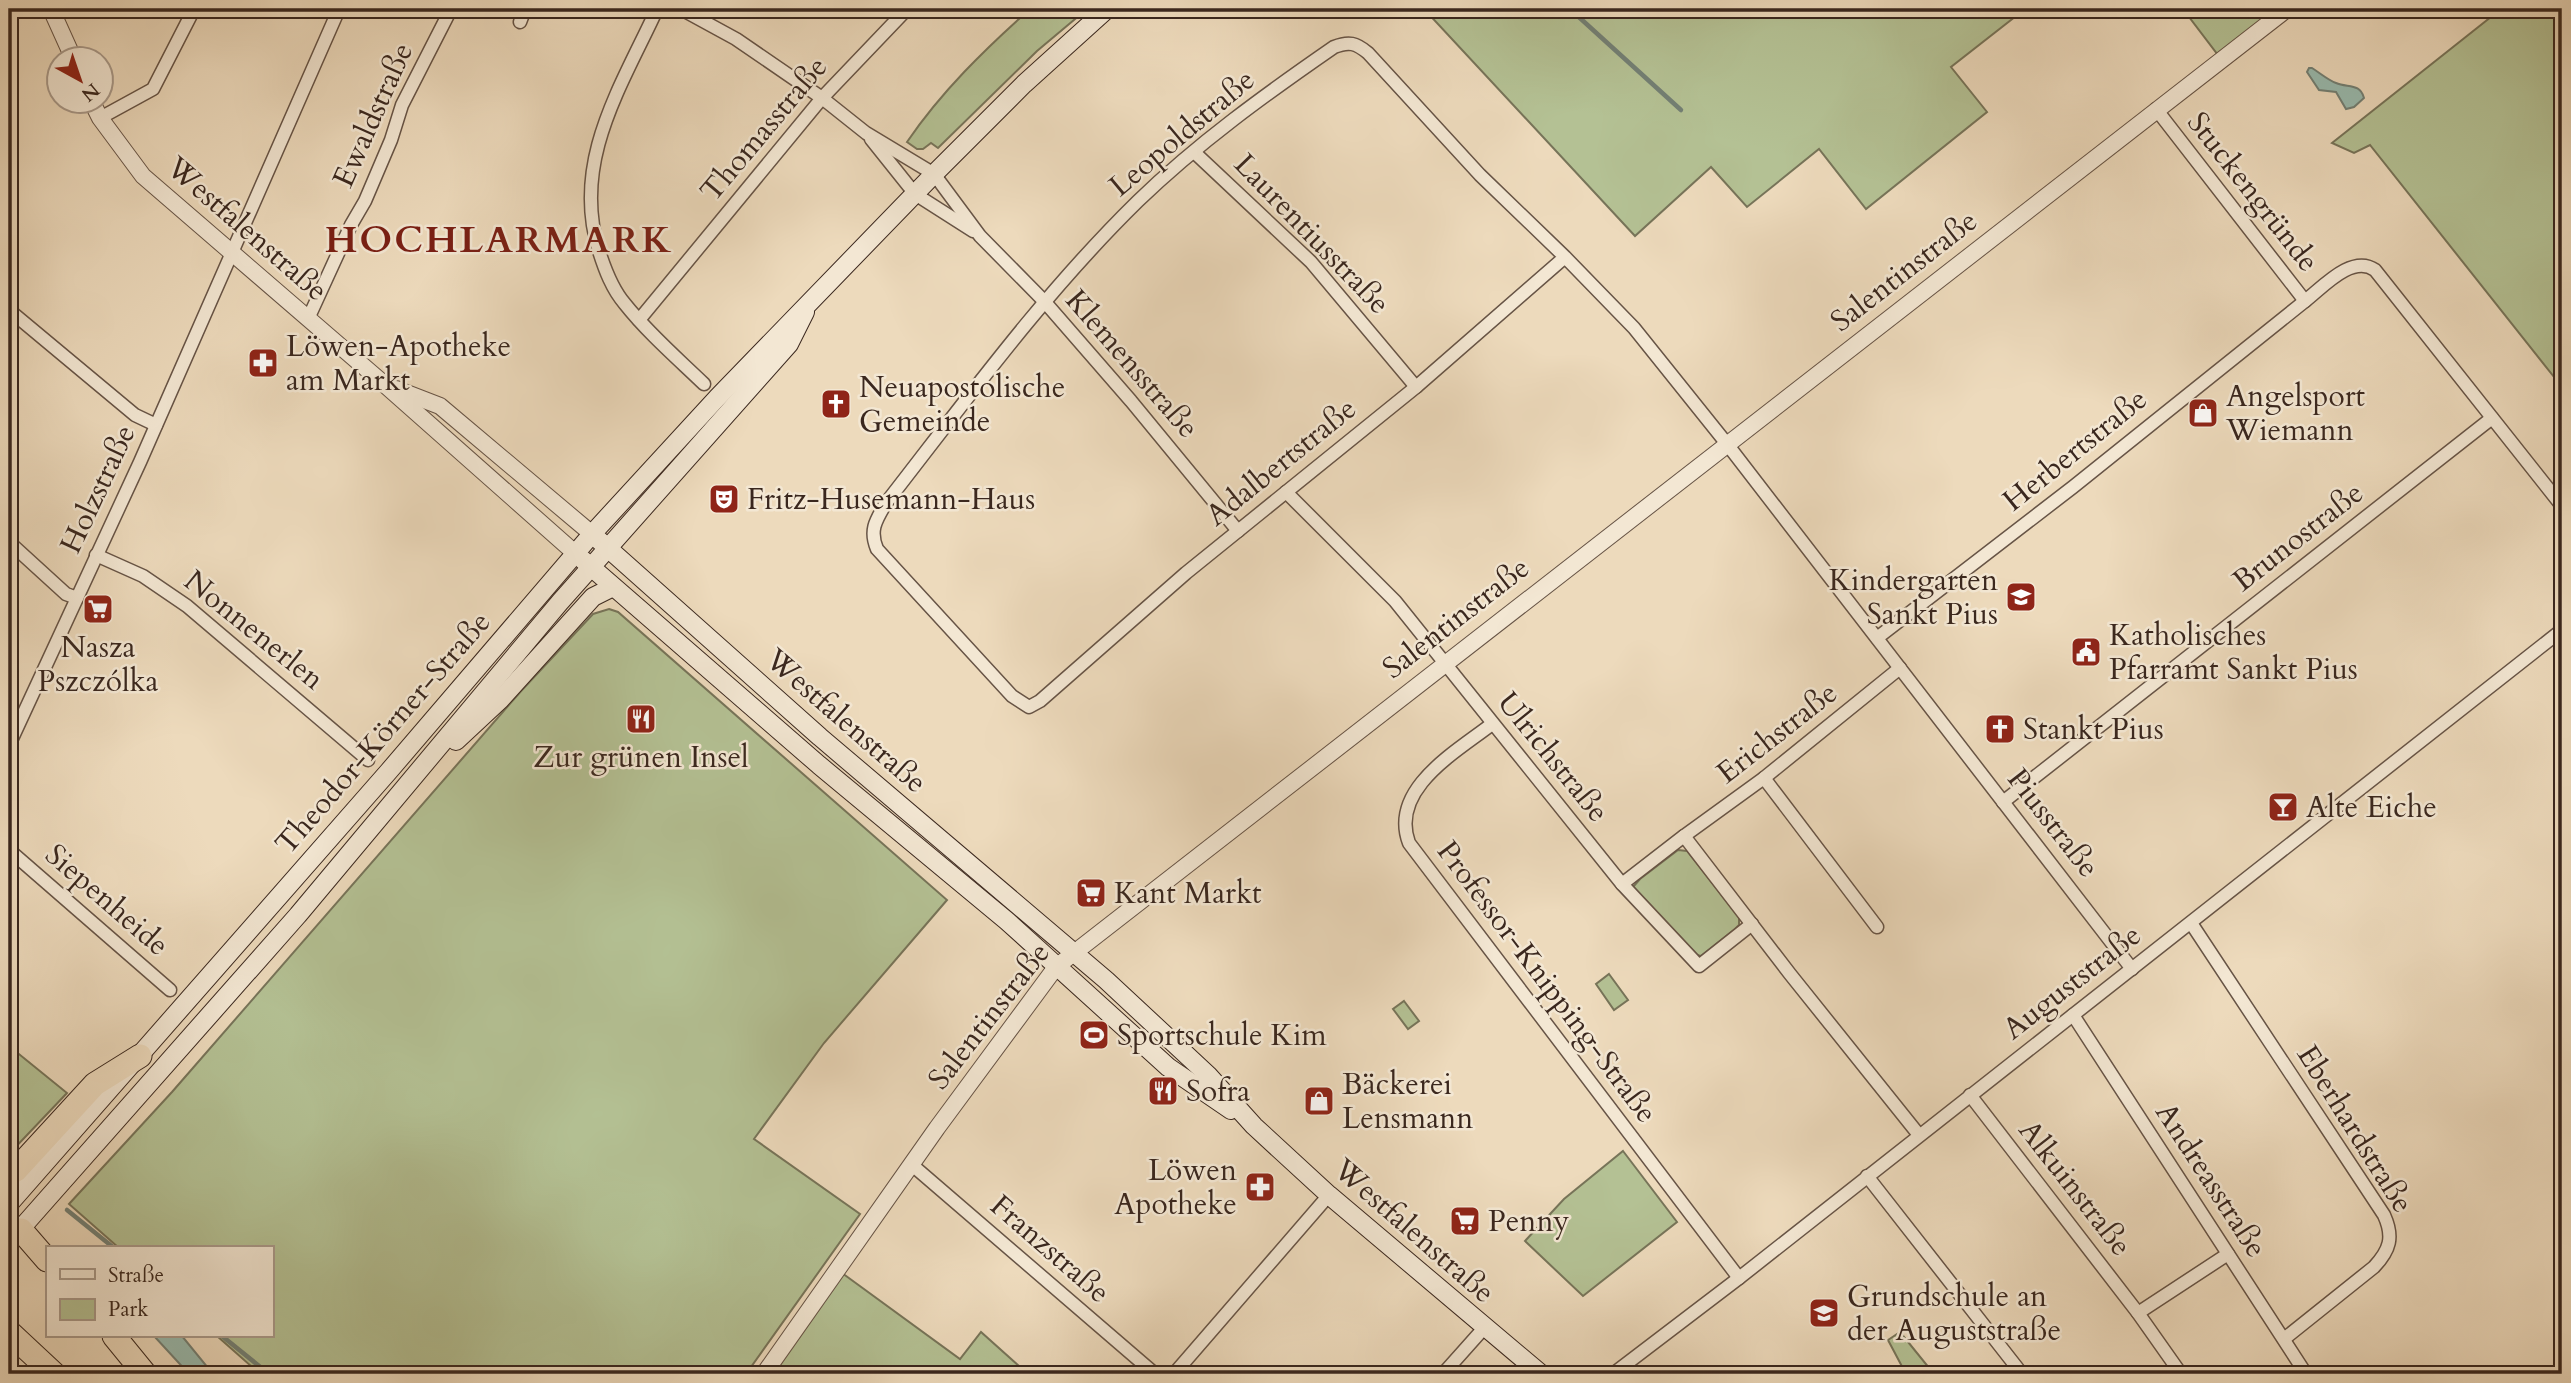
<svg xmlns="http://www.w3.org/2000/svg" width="2571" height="1383" font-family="Cardo,serif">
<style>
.green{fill:#b4c194;stroke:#777459;stroke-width:2}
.water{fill:#99bbaf;stroke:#738075;stroke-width:2}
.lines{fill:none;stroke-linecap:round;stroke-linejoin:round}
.stream{stroke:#738075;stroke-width:4.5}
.minor-casing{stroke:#675446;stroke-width:15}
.tertiary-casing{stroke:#675446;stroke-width:18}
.secondary-casing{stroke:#3a271e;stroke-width:20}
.motorway-casing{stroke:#3a271e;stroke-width:25}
.minor{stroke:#f3e7d3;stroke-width:12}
.tertiary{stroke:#f3e7d3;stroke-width:16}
.secondary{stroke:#f3e7d3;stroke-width:18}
.motorway{stroke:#eddabc;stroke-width:23}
.labels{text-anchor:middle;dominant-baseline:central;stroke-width:5;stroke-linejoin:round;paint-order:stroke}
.street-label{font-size:30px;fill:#3a271e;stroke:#f3e7d3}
.poi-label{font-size:30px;fill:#3a271e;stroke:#f3e7d3;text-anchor:start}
.district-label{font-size:37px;font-weight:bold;letter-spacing:2px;fill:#7a1f14;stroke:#f3e7d3}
</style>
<rect width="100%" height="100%" fill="#eddabc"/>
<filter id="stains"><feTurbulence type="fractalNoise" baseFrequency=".00286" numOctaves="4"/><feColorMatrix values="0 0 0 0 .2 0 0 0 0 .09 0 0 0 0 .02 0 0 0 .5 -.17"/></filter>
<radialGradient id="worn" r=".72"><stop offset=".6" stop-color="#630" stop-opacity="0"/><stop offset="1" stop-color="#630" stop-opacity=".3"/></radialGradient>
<!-- green -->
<g class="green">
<path d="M1030 9H1087L1037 51 938 148 931 143 923 149H917L907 142C941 92 985 49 1030 9Z"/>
<path d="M1424 9H2025L1951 67 1987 112 1866 209 1819 149 1747 207 1711 167 1635 236Z"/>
<path d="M2183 9H2278L2218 55Z"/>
<path d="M2501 9H2562V387L2370 145 2354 153 2332 143Z"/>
<path d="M609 609 618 612 947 900 824 1043 754 1139 860 1214 746 1374H260L217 1336H271V1248H119L69 1204 172 1092 522 690 593 614Z"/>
<path d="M1678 850 1687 851 1739 917V925L1735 929 1701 956 1697 955 1633 887 1640 879Z"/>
<path d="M1609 974 1628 1000 1614 1010 1596 984Z"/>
<path d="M1404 1001 1419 1021 1408 1029 1393 1009Z"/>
<path d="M9 1046 67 1093 9 1154Z"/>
<path d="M1623 1151 1677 1222 1583 1296 1525 1241 1564 1199Z"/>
<path d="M842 1273 960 1359 981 1332 1028 1374H772Z"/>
<path d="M1900 1332 1934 1374H1906L1888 1340Z"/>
</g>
<!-- water -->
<g class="water">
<path d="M2309 68H2312C2320 73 2328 80 2336 83 2348 88 2360 83 2364 98L2354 107 2346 109 2336 92 2319 90 2307 72Z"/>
<path d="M154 1336H182L213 1374H189Z"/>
</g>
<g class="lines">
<!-- stream -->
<g class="stream">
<path d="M1570 9 1681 110"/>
<path d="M67 1210 114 1248"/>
<path d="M222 1336 269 1374"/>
</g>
<!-- minor casing -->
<g class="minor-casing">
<g id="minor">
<path d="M657 9C621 87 571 162 599 251 605 270 612 289 625 304 648 333 677 358 704 384"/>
<path d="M681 9 736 39 822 98 866 133 934 174 980 236 1044 301 1131 401 1238 531"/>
<path d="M520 22 525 9"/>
<path d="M2156 109 2305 301C2323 287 2352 254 2375 270L2562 506"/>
<path d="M100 118 153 89 194 9"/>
<path d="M871 139 915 194 973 231"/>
<path d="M1194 152 1311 262 1416 387"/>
<path d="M1565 257 1416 387 1186 573 1040 701 1029 707 1012 696 877 549C869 530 876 520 886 503 967 399 1044 293 1138 201 1198 143 1266 94 1334 47 1349 41 1356 43 1368 53L1480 175 1565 257 1634 328 1727 444 2132 969"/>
<path d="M9 310 135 415 156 425"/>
<path d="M308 319 351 225 365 201 391 140 402 105 451 9"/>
<path d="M639 320 822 98 907 9"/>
<path d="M1286 492 1395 601 1622 884 1699 966 1752 924"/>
<path d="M9 542 66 594 77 598"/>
<path d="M96 555 143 576 187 606 368 760"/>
<path d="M1877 638 2073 487 2305 301"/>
<path d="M1492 724C1456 752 1389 789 1409 843L1739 1278"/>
<path d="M9 745 140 462 339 9"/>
<path d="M1764 778 1877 927"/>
<path d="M2003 802 2492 418"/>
<path d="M1684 836 1764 778 1900 668"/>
<path d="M9 850 170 990"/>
<path d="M1622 884 1684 836 1790 974 1919 1135"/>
<path d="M2191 923 2384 1215C2394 1237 2390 1250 2374 1267L2284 1339"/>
<path d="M2073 1015 2306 1374"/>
<path d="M1970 1095 2138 1313 2181 1374"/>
<path d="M911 1164 1155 1374"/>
<path d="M1867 1176 2022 1374"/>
<path d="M2138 1313 2228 1254"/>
<path d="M1174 1374 1329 1195"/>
<path d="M1443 1374 1484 1328"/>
<path d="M1613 1374 1739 1278 2562 630"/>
</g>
</g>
<!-- tertiary casing -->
<g class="tertiary-casing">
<g id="tertiary">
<path d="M51 9 74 60"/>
<path d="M92 102 100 118 143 176 384 384 576 554"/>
<path d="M396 389 440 406 592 534"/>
<path d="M764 1374 937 1128 1056 967 2287 9"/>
</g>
</g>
<!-- secondary casing -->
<g class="secondary-casing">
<g id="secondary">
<path d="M592 534 820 737 1106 980 1208 1075 1254 1126 1329 1195 1541 1374"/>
<path d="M583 560 819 765 1007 921 1168 1067 1231 1110"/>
<path d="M456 741 500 700 593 597 613 587"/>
<path d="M9 1204 389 771 592 534 717 398 934 174 1024 84 1107 9"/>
<path d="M9 1242 298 915 560 602 789 344 805 312"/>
</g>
</g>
<!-- motorway casing -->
<g class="motorway-casing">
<g id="motorway">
<path d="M9 1174 16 1170 95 1084 140 1056"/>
<path d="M9 1231 21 1230 47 1260"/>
<path d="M9 1332 54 1374"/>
<path d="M114 1336 145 1374"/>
</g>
</g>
<!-- minor -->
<use href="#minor" class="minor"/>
<!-- tertiary -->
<use href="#tertiary" class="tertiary"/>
<!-- secondary -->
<use href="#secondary" class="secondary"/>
<!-- motorway -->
<use href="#motorway" class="motorway"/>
</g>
<!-- icons -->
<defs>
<g id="pharmacy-square" transform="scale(1.575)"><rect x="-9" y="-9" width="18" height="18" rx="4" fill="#8f2418" stroke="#f3e7d3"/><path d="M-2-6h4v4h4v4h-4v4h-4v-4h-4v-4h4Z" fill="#fff"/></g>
<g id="church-square" transform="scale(1.575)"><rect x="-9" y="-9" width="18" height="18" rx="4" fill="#8f2418" stroke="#f3e7d3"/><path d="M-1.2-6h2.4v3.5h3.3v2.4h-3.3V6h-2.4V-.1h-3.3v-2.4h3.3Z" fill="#fff"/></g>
<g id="shop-square" transform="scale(1.575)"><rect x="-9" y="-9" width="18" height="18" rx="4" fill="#8f2418" stroke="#f3e7d3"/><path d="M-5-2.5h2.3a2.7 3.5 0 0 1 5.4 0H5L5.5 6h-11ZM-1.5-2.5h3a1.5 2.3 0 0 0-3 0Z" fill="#fff"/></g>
<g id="theatre-square" transform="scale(1.575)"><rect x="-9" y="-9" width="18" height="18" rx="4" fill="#8f2418" stroke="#f3e7d3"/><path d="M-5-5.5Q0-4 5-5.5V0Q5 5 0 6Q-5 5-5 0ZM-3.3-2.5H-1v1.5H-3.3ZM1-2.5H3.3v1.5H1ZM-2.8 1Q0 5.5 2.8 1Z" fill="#fff"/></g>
<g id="school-square" transform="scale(1.575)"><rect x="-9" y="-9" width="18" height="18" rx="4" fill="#8f2418" stroke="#f3e7d3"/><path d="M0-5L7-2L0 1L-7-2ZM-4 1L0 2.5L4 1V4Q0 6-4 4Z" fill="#fff"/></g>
<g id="supermarket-square" transform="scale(1.575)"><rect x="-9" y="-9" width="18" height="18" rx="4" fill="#8f2418" stroke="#f3e7d3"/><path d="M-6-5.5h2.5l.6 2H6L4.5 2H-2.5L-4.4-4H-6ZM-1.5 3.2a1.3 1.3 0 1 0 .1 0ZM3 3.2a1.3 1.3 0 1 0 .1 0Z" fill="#fff"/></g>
<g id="civic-square" transform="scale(1.575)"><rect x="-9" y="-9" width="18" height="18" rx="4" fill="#8f2418" stroke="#f3e7d3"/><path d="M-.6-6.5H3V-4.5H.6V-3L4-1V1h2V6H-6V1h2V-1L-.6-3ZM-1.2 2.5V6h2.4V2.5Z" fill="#fff"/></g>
<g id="restaurant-square" transform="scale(1.575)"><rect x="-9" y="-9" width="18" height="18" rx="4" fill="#8f2418" stroke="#f3e7d3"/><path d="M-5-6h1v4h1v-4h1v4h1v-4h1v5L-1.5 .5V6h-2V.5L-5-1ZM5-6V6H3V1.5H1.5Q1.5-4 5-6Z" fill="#fff"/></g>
<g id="bar-square" transform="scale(1.575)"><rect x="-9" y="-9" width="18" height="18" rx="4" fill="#8f2418" stroke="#f3e7d3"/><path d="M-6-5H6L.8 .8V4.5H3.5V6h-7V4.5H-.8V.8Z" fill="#fff"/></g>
<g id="stadium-square" transform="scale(1.575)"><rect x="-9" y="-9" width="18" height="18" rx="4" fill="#8f2418" stroke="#f3e7d3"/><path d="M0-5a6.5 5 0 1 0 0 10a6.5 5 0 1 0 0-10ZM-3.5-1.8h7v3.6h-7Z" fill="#fff"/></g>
</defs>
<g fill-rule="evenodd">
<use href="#pharmacy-square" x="263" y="363"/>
<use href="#church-square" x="836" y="404"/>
<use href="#shop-square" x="2203" y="413"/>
<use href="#theatre-square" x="724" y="499"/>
<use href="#school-square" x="2021" y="597"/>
<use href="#supermarket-square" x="98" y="609"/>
<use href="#civic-square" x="2086" y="652"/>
<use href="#restaurant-square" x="641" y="719"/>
<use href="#church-square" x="2000" y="729"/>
<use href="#bar-square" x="2283" y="807"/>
<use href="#supermarket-square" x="1091" y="893"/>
<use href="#stadium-square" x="1094" y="1035"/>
<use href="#restaurant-square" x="1163" y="1091"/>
<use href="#shop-square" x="1319" y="1101"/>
<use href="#pharmacy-square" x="1260" y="1187"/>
<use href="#supermarket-square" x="1465" y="1221"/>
<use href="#school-square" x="1824" y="1313"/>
</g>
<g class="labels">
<!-- street labels -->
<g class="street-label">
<text transform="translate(373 115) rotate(-66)">Ewaldstraße</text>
<text transform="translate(764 129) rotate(-50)">Thomasstraße</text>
<text transform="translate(1182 133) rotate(-40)">Leopoldstraße</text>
<text transform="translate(2253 192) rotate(52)">Stuckengründe</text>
<text transform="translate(247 229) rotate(41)">Westfalenstraße</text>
<text transform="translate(1312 234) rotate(46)">Laurentiusstraße</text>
<text transform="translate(1904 271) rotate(-38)">Salentinstraße</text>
<text transform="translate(1132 364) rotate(49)">Klemensstraße</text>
<text transform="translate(2075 450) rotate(-39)">Herbertstraße</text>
<text transform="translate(1281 462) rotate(-39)">Adalbertstraße</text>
<text transform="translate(98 489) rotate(-65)">Holzstraße</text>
<text transform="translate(2298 537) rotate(-38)">Brunostraße</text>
<text transform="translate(1456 618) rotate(-38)">Salentinstraße</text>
<text transform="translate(254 630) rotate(39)">Nonnenerlen</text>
<text transform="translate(846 721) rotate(41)">Westfalenstraße</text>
<text transform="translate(383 733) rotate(-49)">Theodor-Körner-Straße</text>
<text transform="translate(1777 733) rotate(-38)">Erichstraße</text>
<text transform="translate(1553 757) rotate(51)">Ulrichstraße</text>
<text transform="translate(2053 823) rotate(52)">Piusstraße</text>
<text transform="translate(107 900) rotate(41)">Siepenheide</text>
<text transform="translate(1547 982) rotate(53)">Professor-Knipping-Straße</text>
<text transform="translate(2072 982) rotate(-38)">Auguststraße</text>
<text transform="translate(989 1016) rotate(-52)">Salentinstraße</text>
<text transform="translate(2355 1129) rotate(58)">Eberhardstraße</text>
<text transform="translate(2211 1180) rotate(57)">Andreasstraße</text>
<text transform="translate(2075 1188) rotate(52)">Alkuinstraße</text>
<text transform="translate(1414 1231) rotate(41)">Westfalenstraße</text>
<text transform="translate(1050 1249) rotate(41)">Franzstraße</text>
</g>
<!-- poi labels -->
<g class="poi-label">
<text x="286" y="346">Löwen-Apotheke<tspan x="286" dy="34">am Markt</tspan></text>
<text x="859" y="387">Neuapostolische<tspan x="859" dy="34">Gemeinde</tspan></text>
<text x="2226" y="396">Angelsport<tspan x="2226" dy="34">Wiemann</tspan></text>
<text x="747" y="499">Fritz-Husemann-Haus</text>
<text x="1998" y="580" text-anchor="end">Kindergarten<tspan x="1998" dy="34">Sankt Pius</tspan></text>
<text x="2109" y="635">Katholisches<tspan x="2109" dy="34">Pfarramt Sankt Pius</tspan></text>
<text x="98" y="647" text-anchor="middle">Nasza<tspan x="98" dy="34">Pszczólka</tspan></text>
<text x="2023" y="729">Stankt Pius</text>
<text x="641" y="757" text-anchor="middle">Zur grünen Insel</text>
<text x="2306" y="807">Alte Eiche</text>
<text x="1114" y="893">Kant Markt</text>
<text x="1117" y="1035">Sportschule Kim</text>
<text x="1342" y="1084">Bäckerei<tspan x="1342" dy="34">Lensmann</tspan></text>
<text x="1186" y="1091">Sofra</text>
<text x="1237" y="1170" text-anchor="end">Löwen<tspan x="1237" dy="34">Apotheke</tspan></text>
<text x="1488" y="1221">Penny</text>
<text x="1847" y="1296">Grundschule an<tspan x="1847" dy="34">der Auguststraße</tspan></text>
</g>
<!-- district labels -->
<g class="district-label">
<text x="499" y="240">HOCHLARMARK</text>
</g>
</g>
<!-- margin -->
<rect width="2571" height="1383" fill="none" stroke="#eddabc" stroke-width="35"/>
<rect x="10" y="10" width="2550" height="1362" fill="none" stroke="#3a271e" stroke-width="3.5"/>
<rect x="18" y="18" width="2536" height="1348" fill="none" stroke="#3a271e" stroke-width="2"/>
<!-- legend -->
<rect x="46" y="1246" width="228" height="91" fill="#f3e7d3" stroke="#a99a8b" stroke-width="2"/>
<rect x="60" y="1269" width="35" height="10" fill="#f3e7d3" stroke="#a99a8b" stroke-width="2"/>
<text x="108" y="1282" font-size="21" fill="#3a271e">Straße</text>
<rect x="60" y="1299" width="35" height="21" fill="#b4c194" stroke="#a99a8b" stroke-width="2"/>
<text x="108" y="1316" font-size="21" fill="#3a271e">Park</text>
<!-- north arrow -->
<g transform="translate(80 80) rotate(140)"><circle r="33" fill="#f3e7d3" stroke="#a99a8b" stroke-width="2"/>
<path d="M0-5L12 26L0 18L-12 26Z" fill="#8f2418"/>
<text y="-10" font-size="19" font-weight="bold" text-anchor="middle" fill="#3a271e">N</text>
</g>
<rect width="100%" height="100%" filter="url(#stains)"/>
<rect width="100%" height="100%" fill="url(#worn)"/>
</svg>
